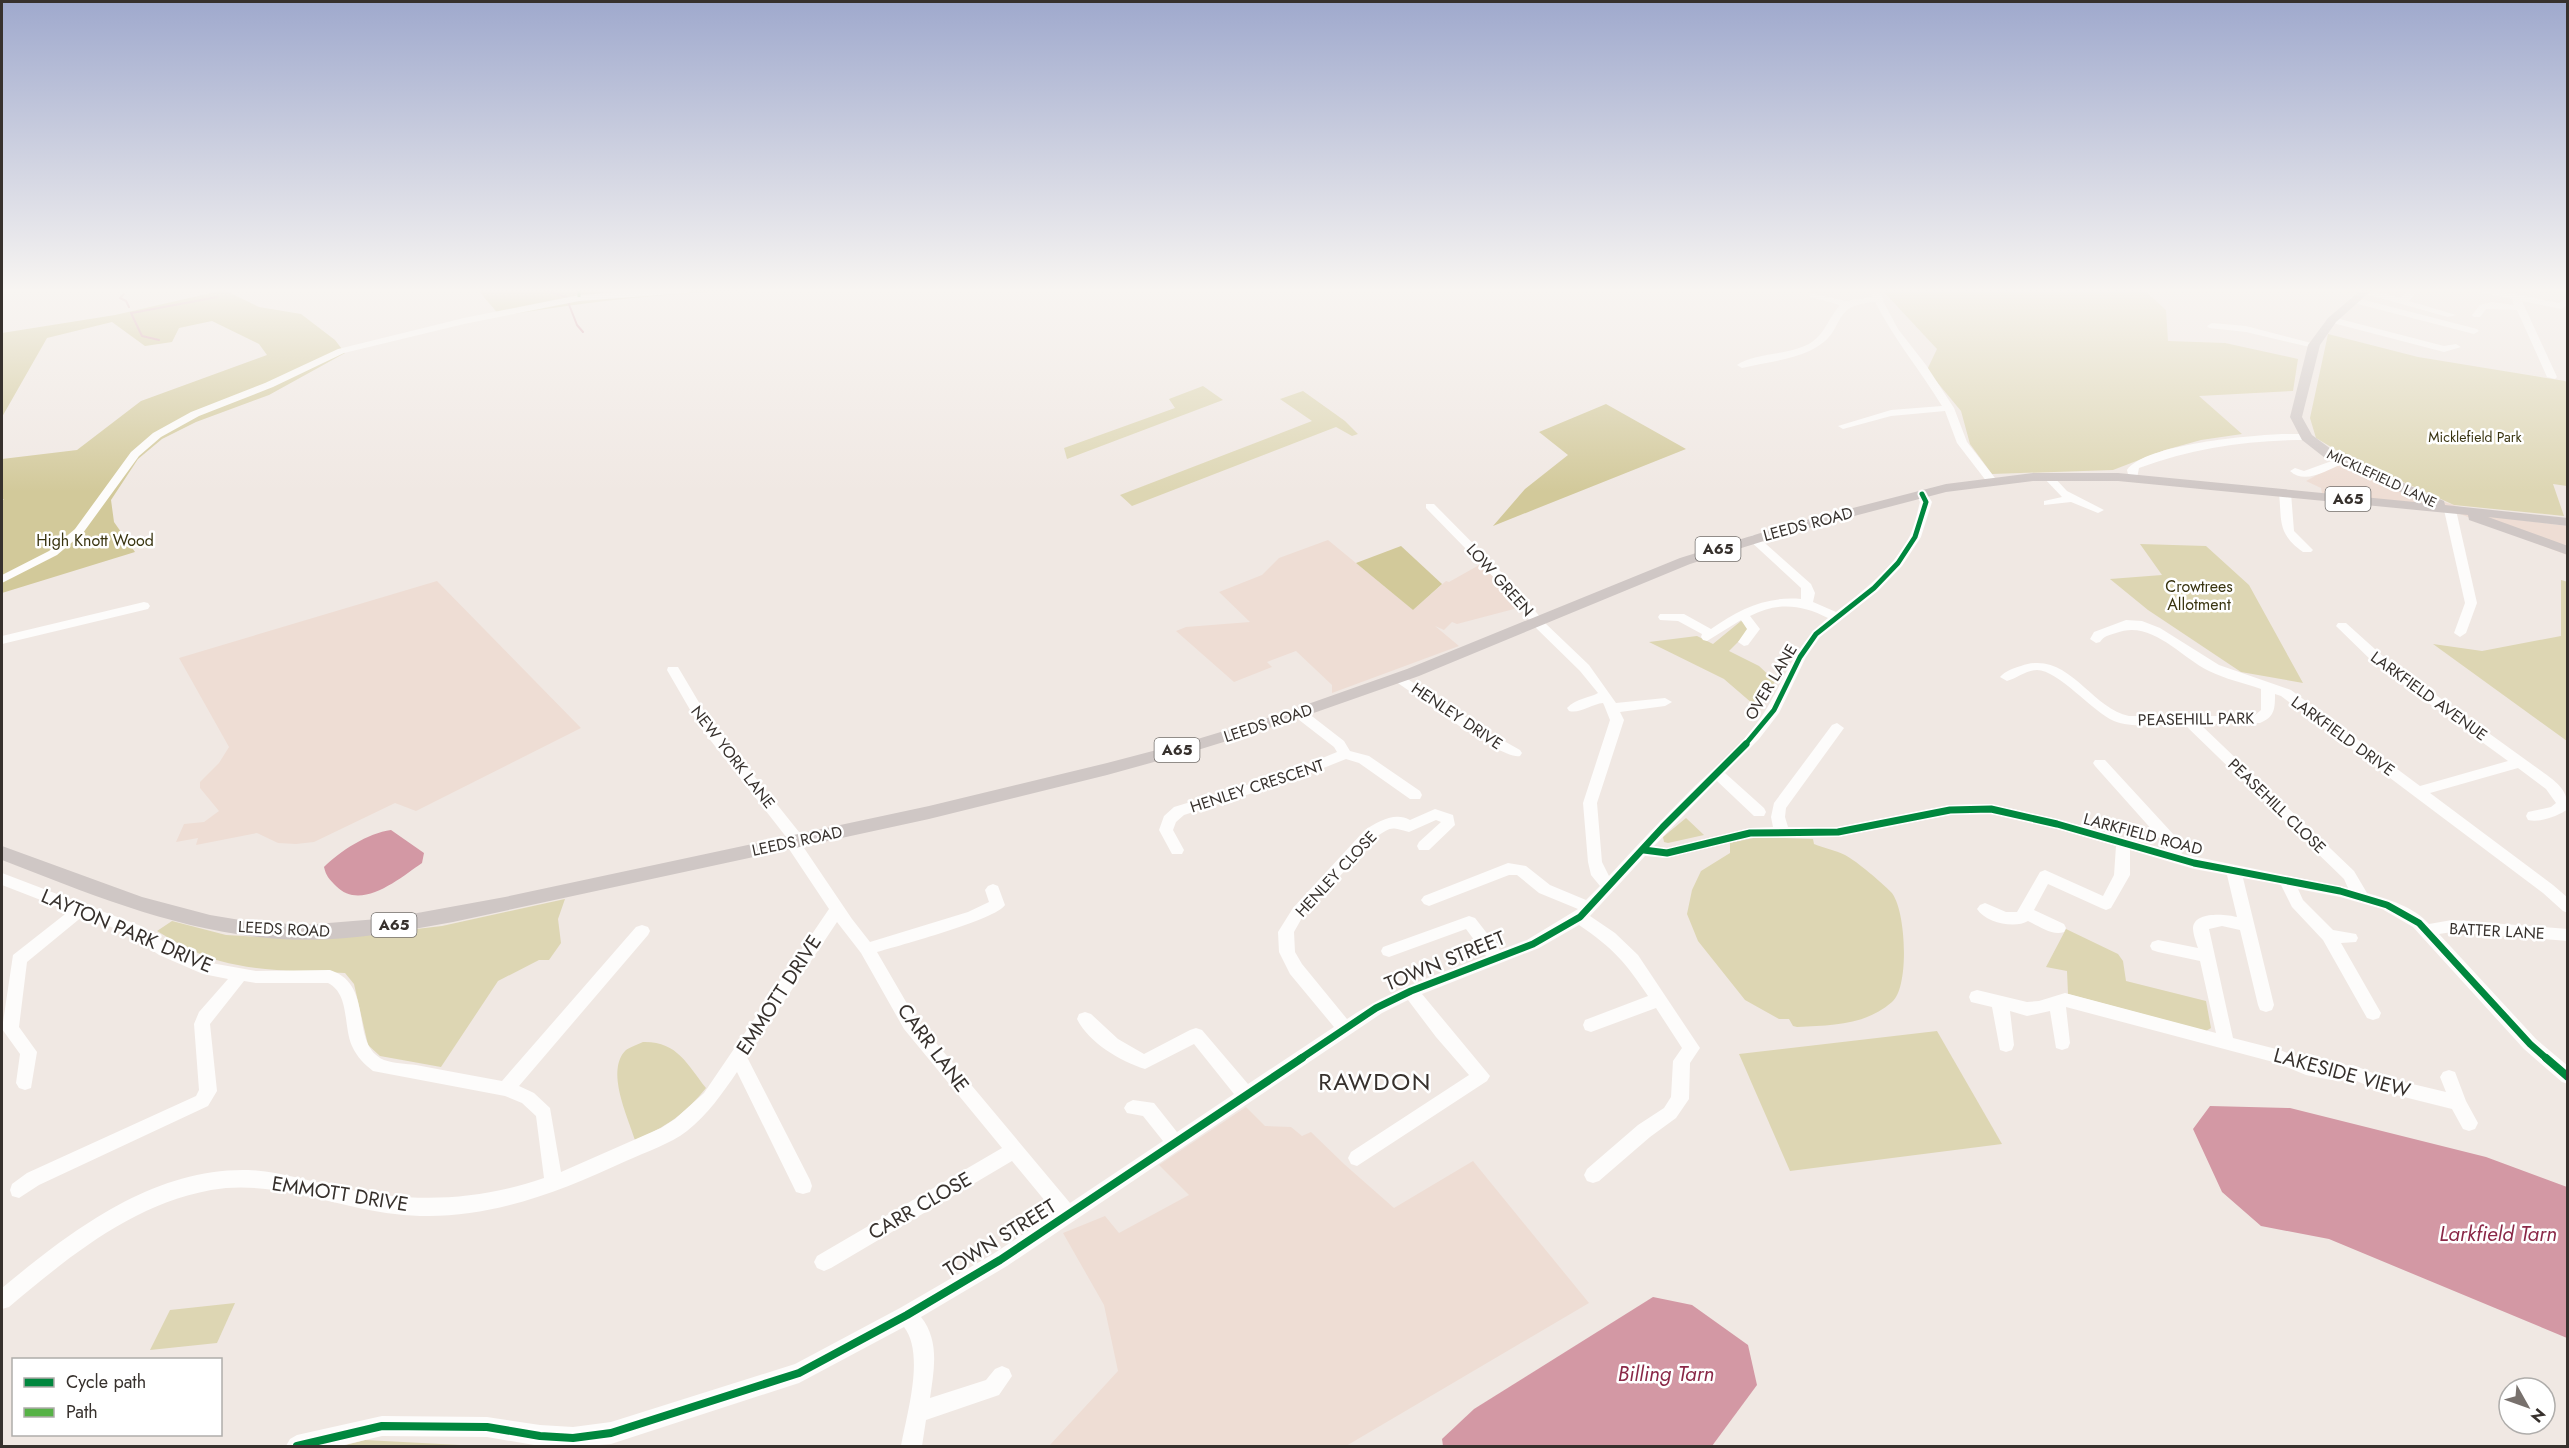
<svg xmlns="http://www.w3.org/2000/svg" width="2569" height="1448" font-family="Jost,sans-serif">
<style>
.built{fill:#eeddd4}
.green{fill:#ddd6b3}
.forest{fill:#d2c99a}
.water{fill:#d398a4}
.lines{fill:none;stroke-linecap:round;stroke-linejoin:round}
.stream{stroke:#d398a4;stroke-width:2}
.minor{fill:#fdfcfb;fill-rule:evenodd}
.major{fill:#cfc7c5;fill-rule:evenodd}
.quiet{stroke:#56b246;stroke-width:3;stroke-dasharray:7 3;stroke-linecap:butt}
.cycleway-far2-casing{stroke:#fff;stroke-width:9}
.cycleway-far1-casing{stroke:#fff;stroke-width:10}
.cycleway-casing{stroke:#fff;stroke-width:12}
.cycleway-far2{stroke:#00873e;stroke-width:5}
.cycleway-far1{stroke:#00873e;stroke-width:7}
.cycleway{stroke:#00873e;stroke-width:8}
.labels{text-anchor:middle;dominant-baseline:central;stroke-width:5;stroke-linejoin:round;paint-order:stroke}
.far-park-label{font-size:14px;fill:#393410;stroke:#fff}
.far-street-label{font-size:14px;fill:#37312d;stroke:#fff}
.shield{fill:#fff;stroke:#736f6c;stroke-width:1.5}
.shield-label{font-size:15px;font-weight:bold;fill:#37312d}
.street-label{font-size:16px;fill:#37312d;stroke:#fff}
.park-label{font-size:16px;fill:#393410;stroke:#fff}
.near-street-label{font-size:20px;fill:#37312d;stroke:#fff}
.near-water-label{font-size:21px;font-style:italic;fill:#8a2847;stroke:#fff}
.near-quarter-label{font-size:24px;letter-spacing:1.5px;fill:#37312d;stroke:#fff}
</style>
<rect width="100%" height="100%" fill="#f0e8e3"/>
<!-- built -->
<g class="built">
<path d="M2337 464 2366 477 2488 516 2567 526V555L2442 507 2322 493 2321 488 2306 481Z"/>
<path d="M1328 540 1413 610 1446 581 1449 582 1481 564 1510 591 1517 606 1514 609 1457 624 1452 622 1444 630 1435 626 1459 646 1332 693V685L1296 651 1267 662 1272 667 1234 682 1176 631 1186 627 1250 622 1219 592 1262 575 1279 558Z"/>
<path d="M437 581 581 728 416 811 395 803 314 842 296 844 278 843 257 833 196 845 198 838 176 842 184 824 204 822 219 811 200 788V782L219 763 229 747 179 658Z"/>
<path d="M1246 1107 1265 1126 1291 1127 1302 1136 1311 1132 1344 1164 1394 1208 1473 1161 1589 1303 1346 1446H1049L1118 1371 1104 1305 1063 1233 1105 1216 1119 1233 1189 1195 1159 1165Z"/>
</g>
<!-- green -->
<g class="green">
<path d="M1882 290H2144L2166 310 2168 341 2225 343 2298 359 2293 391 2199 396 2242 434 2201 440 2165 450 2113 470 1992 474 1970 444 1961 411 1927 370 1937 349Z"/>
<path d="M2328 334 2418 357 2565 381 2568 383 2567 486 2553 484 2564 516 2454 505 2346 456 2316 438 2310 418Z"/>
<path d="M1203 386 1223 400 1067 459 1064 448 1175 408 1169 399Z"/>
<path d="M1303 391 1345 421 1358 434 1352 436 1336 427 1132 506 1120 495 1312 421 1280 399Z"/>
<path d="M2140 544 2206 546 2249 585 2303 683 2241 672 2148 610 2110 579 2162 575Z"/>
<path d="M2561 580 2568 582 2567 741 2433 644 2482 651 2561 636Z"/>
<path d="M1741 621 1749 625 1748 632 1729 651 1759 666 1775 681 1760 710 1724 679 1649 642 1697 636 1713 644Z"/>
<path d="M1686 818 1704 835 1668 843 1664 842 1663 837Z"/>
<path d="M1758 837 1813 839 1814 844C1824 848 1835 850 1845 855 1858 862 1881 882 1891 892 1906 908 1910 987 1892 1002 1864 1026 1832 1025 1797 1027L1793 1026 1789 1019H1779L1745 1000 1698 941 1687 914 1692 890 1701 871 1730 853V843Z"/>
<path d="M565 899 558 919 561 943 549 960H539L498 981 441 1067 380 1056 368 1045 354 984 345 973C304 971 260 972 220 961 198 955 177 943 157 931L172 921 226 935 297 939 365 935 442 926Z"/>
<path d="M2066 929 2118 954 2123 961 2126 981 2206 1001 2211 1028 2206 1031 2068 994 2067 971 2046 967Z"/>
<path d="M1937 1031 2002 1144 1790 1171 1739 1054Z"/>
<path d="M643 1042C677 1041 687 1064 706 1088 686 1113 665 1128 635 1140 628 1117 605 1070 626 1050 630 1047 637 1045 643 1042Z"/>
<path d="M235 1303 217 1343 150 1350 170 1310Z"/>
<path d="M365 1440 479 1446H483H342Z"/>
</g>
<!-- forest -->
<g class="forest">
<path d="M224 290 259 307 301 314 335 340 345 353 269 395 196 422 162 439 138 459 111 500 114 522 135 552 2 593V501L4 499H2V459L77 450 141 401 267 355 259 344 212 321 179 328 172 342 145 346 112 322 47 338 2 417V333L115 315Z"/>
<path d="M478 290H599L601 294 674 290H757C671 292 585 302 500 316Z"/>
<path d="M1606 404 1686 449 1493 526 1525 489 1568 455 1539 432Z"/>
<path d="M1401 546 1442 584 1413 610 1356 563Z"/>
</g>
<!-- water -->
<g class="water">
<path d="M391 830 424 853 422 863C400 878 361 912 336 886 329 879 326 876 324 867 340 851 368 833 391 830Z"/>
<path d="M2210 1106 2290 1108 2486 1157 2567 1187V1338L2329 1239 2261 1226 2222 1192 2193 1129Z"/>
<path d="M1653 1297 1692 1305 1748 1345 1757 1385 1712 1446H1443L1442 1439 1474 1409Z"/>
</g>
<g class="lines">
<!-- stream -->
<g class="stream">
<path d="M545 290 566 297 577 325 583 332"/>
<path d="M124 294 120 298 126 301 129 307"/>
<path d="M131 313 142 336 159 340"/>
<path d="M132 313 217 297"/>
</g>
<!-- minor -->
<g class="minor">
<path d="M657 290H692L688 293 579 301 464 324 344 353 273 387 199 416 161 437 139 456 83 533 57 555 2 583V575L49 551 75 529 131 452 153 433 191 412 265 383 338 349 464 318 579 295Z"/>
<path d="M1869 290H1877L1884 299 1883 301 1898 329 1926 365 1954 408 1967 442 1995 478V482H1987L1957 443 1945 411 1891 416 1843 429 1838 426 1891 410 1942 406C1920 370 1894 339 1875 302 1828 305 1848 330 1815 348 1794 360 1766 362 1742 368L1737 365C1754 352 1791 356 1812 342 1826 332 1829 317 1840 305L1810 297V293L1846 301 1872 297Z"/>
<path d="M2362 290H2370L2401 298 2409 290H2418L2409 301 2456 315 2448 317 2362 293Z"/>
<path d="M2479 290H2494L2559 303 2568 297V305L2561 309 2522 301 2557 377 2555 379 2547 377 2517 310 2486 309 2480 317H2474L2472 315 2480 305 2492 302 2514 305 2512 299 2480 292Z"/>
<path d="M2353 297 2477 329 2479 331 2474 334 2350 302V298Z"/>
<path d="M2332 317 2444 346 2456 344 2461 347 2444 352 2329 322 2327 320Z"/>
<path d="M2212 323 2246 326 2319 345 2314 348 2246 332 2209 328 2207 326Z"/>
<path d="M2285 434H2307L2312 437 2307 440C2248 440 2194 448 2139 468L2137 478H2129L2127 470C2145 444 2252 435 2285 434Z"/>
<path d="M2340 458 2344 459V463C2327 470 2305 485 2290 471L2295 468 2304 471Z"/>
<path d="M2047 473 2051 474 2067 491 2104 510 2098 513 2071 502 2044 505V501L2062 497 2042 476Z"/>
<path d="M2285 490 2291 493 2294 531 2313 550 2311 552H2303C2277 533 2282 522 2279 493Z"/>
<path d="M1922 491 1926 492 1932 502 1921 537 1902 566 1878 591 1820 637 1806 657 1779 713 1759 739 1725 773 1764 808 1766 812 1764 816H1754L1717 781 1654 846 1667 848 1750 828 1773 827 1771 817 1774 803 1832 725 1837 723 1844 728 1786 808 1785 817 1788 827H1838L1950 805 1991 804 2057 819 2165 849 2162 841 2095 766 2093 763 2095 760H2105L2174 835 2182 854 2348 888 2344 879 2184 724C2162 724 2134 729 2114 721 2093 712 2058 670 2037 670 2027 670 2017 678 2007 681L2000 677C2005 671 2014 668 2021 666 2068 649 2090 708 2129 716H2254L2261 710V689C2244 683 2225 679 2209 671 2179 656 2151 619 2116 633 2109 635 2104 636 2100 642L2096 643 2090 639 2094 632 2126 620 2142 621 2160 628 2219 665 2291 690 2420 786 2508 761 2376 665 2336 626 2338 623H2346L2386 659 2544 773C2558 783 2568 791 2568 809 2558 816 2540 823 2528 820L2526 816 2528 812 2551 807 2556 803 2546 789 2518 768 2430 793 2553 885 2568 898V913L2563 911 2543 893 2281 696 2275 694C2275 708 2275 717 2260 723L2200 724 2354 871 2367 893C2388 899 2414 907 2429 924L2452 920 2568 929V941L2452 932 2439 934 2536 1039 2568 1066V1084L2562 1082 2524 1049 2413 927 2382 909 2340 897 2298 889 2303 900 2333 930 2356 934 2358 938 2356 942 2341 943 2381 1013 2379 1018 2373 1020 2367 1018 2323 940 2292 907 2281 885 2243 878 2274 1005 2272 1010 2266 1012 2260 1010 2258 1005 2240 930 2222 926 2209 929 2233 1038 2280 1050 2308 1061 2331 1066 2353 1065 2383 1077 2446 1092 2440 1077 2443 1072 2449 1070 2455 1072 2466 1101 2478 1123 2475 1129 2469 1131 2463 1129 2452 1109 2380 1091 2352 1079 2331 1080 2306 1075 2277 1063 2066 1007 2070 1043 2068 1048 2062 1050 2056 1048 2050 1011 2027 1016 2010 1011 2014 1045 2012 1050 2006 1052 2000 1050 1992 1007 1971 1002 1969 997 1971 992 1977 990 2027 1002 2039 1001 2065 993 2216 1033 2200 961 2158 952 2152 950 2150 946 2152 942 2158 940 2198 948C2196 942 2193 934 2193 928 2194 911 2226 914 2237 917L2227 875 2194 869 2130 850V875L2111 908 2106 910 2101 908 2048 884 2034 910 2064 924 2066 928 2064 932C2052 936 2039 926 2028 921 2015 929 1986 923 1977 909L1980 905 1985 903 2006 912H2017L2040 872 2045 870 2103 896 2114 875 2116 846 2057 829 1991 814 1950 815 1838 837 1750 838 1667 858 1645 856 1590 916 1615 933 1638 955 1700 1048 1690 1063 1689 1099 1676 1118 1650 1137 1599 1181 1593 1183 1587 1181 1584 1175 1587 1169 1638 1125 1664 1108 1671 1097 1673 1061 1682 1048 1656 1008 1591 1032 1585 1030 1583 1025 1585 1020 1648 996C1626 963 1613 948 1579 925L1539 948 1422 994 1490 1076 1487 1081 1357 1166 1351 1164 1348 1158 1351 1152 1469 1075 1436 1037 1408 1000 1382 1013 1007 1266 921 1317C940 1341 934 1370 930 1398L986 1380 995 1369 1002 1366 1009 1369 1012 1376 999 1395 926 1420 922 1446H901C907 1413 925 1354 904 1327L799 1383 611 1444 588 1446H540L487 1437 382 1436 340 1446H286L290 1439 297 1435 382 1416 487 1417 540 1425 573 1427 611 1422 795 1364 900 1308 993 1254 1055 1213 1012 1161 831 1268 824 1271 817 1268 814 1262 817 1256 1002 1148 904 1029 861 953 837 922 747 1057 810 1180 812 1186 810 1192 803 1194 796 1192 737 1072C722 1094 708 1114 687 1131 670 1144 646 1152 626 1161 553 1195 477 1224 395 1214 335 1207 273 1179 211 1190 131 1205 70 1256 9 1307L2 1309V1288C71 1231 152 1168 248 1170 280 1171 314 1183 346 1189 414 1203 478 1201 544 1178L536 1116 522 1103 505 1096 373 1071C364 1064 357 1057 352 1046 343 1026 350 994 328 983H256L244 981 210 1024 217 1091 208 1106 39 1185 19 1198 12 1196 10 1190 12 1184 27 1173 196 1096 199 1090 194 1024 199 1012 228 979 203 974 159 955 129 934 83 916 27 962 19 1027 37 1052 31 1088 25 1090 19 1088 16 1083 20 1054 2 1029 13 955 69 911 2 885V873L141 926 171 947 211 963 256 971 330 970C376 985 348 1044 384 1060 393 1063 406 1064 416 1065 444 1070 473 1076 502 1081L636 927 642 925 648 927 650 931 648 935 519 1086 534 1093 550 1108 561 1172 661 1128 675 1119 704 1093 829 909 787 846 785 842 787 838 700 727 667 670 668 667H678L710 721 803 837 805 841 802 845 852 919 870 942 968 912 989 902 985 890 988 886 993 884 998 886 1005 905C997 919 898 946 877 952L916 1019 1070 1203 1163 1141 1143 1116 1127 1113 1124 1108 1127 1103 1133 1100 1154 1103 1177 1132 1234 1094 1194 1044 1145 1069C1120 1061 1089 1043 1077 1019L1079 1014 1085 1012 1091 1014 1118 1039 1144 1054 1190 1030 1196 1028 1202 1030 1248 1084 1334 1027 1290 974 1279 952 1278 932 1293 908 1365 830C1377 822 1395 811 1410 820L1435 809 1453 815 1455 825 1429 850H1419L1417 846 1419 842 1441 822 1436 820 1409 832C1390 827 1392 826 1375 838L1303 916 1294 932 1295 952 1302 964 1347 1019C1390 990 1438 974 1486 956L1466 929 1389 957 1383 955 1381 951 1383 947 1469 916 1475 918 1500 950 1527 940 1578 909 1539 893 1517 875H1509L1429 906 1424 904 1421 900 1424 896 1508 863 1526 866 1550 885 1586 900 1600 886 1591 875 1588 862 1583 803 1610 720 1604 705 1603 703C1592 704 1580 714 1569 711L1567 708C1576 698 1590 698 1598 693L1580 671 1533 625 1508 592 1426 508V504H1434L1516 587 1544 622 1589 665 1616 703 1665 698 1672 702 1665 706 1620 712 1624 720 1597 803 1602 862 1609 876C1637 845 1666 815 1695 786 1714 768 1734 751 1751 731 1782 693 1789 649 1828 618 1801 604 1777 602 1750 616L1760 629 1748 645 1744 646 1738 642 1747 629 1741 620 1707 641 1703 640 1701 637 1702 634 1678 621 1660 620 1658 617 1660 614H1684L1711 629C1739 609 1766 596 1801 599V588L1749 540 1747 538 1753 535 1757 536 1811 584 1815 593 1813 602 1836 612C1863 591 1892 569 1909 538 1914 527 1917 514 1920 502L1916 494Z"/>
<path d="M2450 507 2456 510 2477 603 2466 633 2460 637 2454 633 2465 603 2444 510Z"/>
<path d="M144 602 148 603 150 606 148 609 2 644V636Z"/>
<path d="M1400 674 1488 732 1520 750 1522 753 1520 756C1503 761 1414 694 1395 681L1393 678Z"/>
<path d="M1299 709 1304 710 1344 741 1350 751 1369 756 1420 791 1422 795 1420 799H1410L1359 763 1346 759 1296 779 1184 815 1176 822 1173 830 1184 850 1182 854H1172L1159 830 1164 816 1174 807 1286 773 1337 752 1334 747 1294 716 1292 713 1294 710Z"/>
</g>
<!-- major -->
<path class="major" d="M2361 290H2372L2336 322 2320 345 2302 417 2312 435 2335 452 2444 501 2445 505 2568 518V526L2488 517 2568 546V555L2469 520 2468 515 2118 481H2033L1946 492 1793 532 1690 564 1419 676 1288 722 1201 749 1107 775 929 819 453 922C397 932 339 943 281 939 183 933 92 895 2 860V846L142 897 210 915 246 921 304 925 390 918 505 897 929 806 1107 763 1191 741 1277 715 1407 669 1680 558 1783 526 1946 484 2033 473H2118L2425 503 2325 458 2302 440 2290 417 2308 345 2328 318Z"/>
<!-- quiet -->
<path class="quiet" d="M579 290V298"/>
<!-- cycleway-far2 casing -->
<g class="cycleway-far2-casing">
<path id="cycleway-far2" d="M1744 746 1774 710 1800 657 1816 634 1874 588 1898 563 1915 537 1926 502 1922 494"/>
</g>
<!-- cycleway-far1 casing -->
<g class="cycleway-far1-casing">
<g id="cycleway-far1">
<path d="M1644 850 1667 853 1750 833 1838 832 1950 810 1991 809 2057 824 2194 863 2340 891 2387 905 2419 923 2530 1044 2547 1059"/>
<path d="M1300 1059 1376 1008 1411 991 1533 944 1580 917 1663 827 1746 744"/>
</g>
</g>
<!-- cycleway casing -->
<g class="cycleway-casing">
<g id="cycleway">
<path d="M2546 1058 2568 1077"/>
<path d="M297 1446 382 1426 487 1427 540 1436 573 1438 611 1433 799 1373 907 1315 1000 1260 1302 1058"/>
</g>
</g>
<!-- cycleway-far2 -->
<use href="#cycleway-far2" class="cycleway-far2"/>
<!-- cycleway-far1 -->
<use href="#cycleway-far1" class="cycleway-far1"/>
<!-- cycleway -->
<use href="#cycleway" class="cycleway"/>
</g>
<!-- sky -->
<linearGradient id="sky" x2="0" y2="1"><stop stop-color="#9fa9cd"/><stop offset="0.59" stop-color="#f8f5f2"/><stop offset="1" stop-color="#f8f5f2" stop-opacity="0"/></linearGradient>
<rect width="2569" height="492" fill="url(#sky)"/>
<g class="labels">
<!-- far-park labels -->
<g class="far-park-label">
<text x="2475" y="437">Micklefield Park</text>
</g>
<!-- far-street labels -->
<g class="far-street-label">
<text transform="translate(2382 478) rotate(25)">MICKLEFIELD LANE</text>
</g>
<!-- shield labels -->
<g class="shield">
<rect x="2325.5" y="487" width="45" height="24" rx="4.5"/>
<rect x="1695.5" y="537" width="45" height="24" rx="4.5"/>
<rect x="1154.5" y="738" width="45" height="24" rx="4.5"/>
<rect x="371.5" y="913" width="45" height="24" rx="4.5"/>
</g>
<g class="shield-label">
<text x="2348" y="499">A65</text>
<text x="1718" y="549">A65</text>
<text x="1177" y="750">A65</text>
<text x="394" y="925">A65</text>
</g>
<!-- street labels -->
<g class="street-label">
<text transform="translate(1808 524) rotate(-15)">LEEDS ROAD</text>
<text transform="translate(1500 580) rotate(48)">LOW GREEN</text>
<text transform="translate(1771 682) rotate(-59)">OVER LANE</text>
<text transform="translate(2429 696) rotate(36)">LARKFIELD AVENUE</text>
<text transform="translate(1457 716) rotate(34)">HENLEY DRIVE</text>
<text transform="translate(2196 719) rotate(-1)">PEASEHILL PARK</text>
<text transform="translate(1268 723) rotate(-18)">LEEDS ROAD</text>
<text transform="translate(2343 736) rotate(36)">LARKFIELD DRIVE</text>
<text transform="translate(733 757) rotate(52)">NEW YORK LANE</text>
<text transform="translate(1257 786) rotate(-18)">HENLEY CRESCENT</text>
<text transform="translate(2277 806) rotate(44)">PEASEHILL CLOSE</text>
<text transform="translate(2143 834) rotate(15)">LARKFIELD ROAD</text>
<text transform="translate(797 841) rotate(-12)">LEEDS ROAD</text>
<text transform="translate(1336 874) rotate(-47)">HENLEY CLOSE</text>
<text transform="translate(284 929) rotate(3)">LEEDS ROAD</text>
<text transform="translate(2497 931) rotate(3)">BATTER LANE</text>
</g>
<!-- park labels -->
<g class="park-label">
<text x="95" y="540">High Knott Wood</text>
<text x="2199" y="586">Crowtrees<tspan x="2199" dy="18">Allotment</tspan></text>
</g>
<!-- near-street labels -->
<g class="near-street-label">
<text transform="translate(127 931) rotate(23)">LAYTON PARK DRIVE</text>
<text transform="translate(1445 961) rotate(-22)">TOWN STREET</text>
<text transform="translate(779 995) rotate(-57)">EMMOTT DRIVE</text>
<text transform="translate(933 1048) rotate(53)">CARR LANE</text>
<text transform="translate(2342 1073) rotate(15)">LAKESIDE VIEW</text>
<text transform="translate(340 1194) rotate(9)">EMMOTT DRIVE</text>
<text transform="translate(920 1206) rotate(-30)">CARR CLOSE</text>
<text transform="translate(1000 1238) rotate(-32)">TOWN STREET</text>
</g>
<!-- near-water labels -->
<g class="near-water-label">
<text x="2498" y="1234">Larkfield Tarn</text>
<text x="1666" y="1374">Billing Tarn</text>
</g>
<!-- near-quarter labels -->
<g class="near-quarter-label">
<text x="1375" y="1081">RAWDON</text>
</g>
</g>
<!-- border -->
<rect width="2569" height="1448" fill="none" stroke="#37312d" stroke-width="6"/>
<!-- legend -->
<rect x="12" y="1358" width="210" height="78" fill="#ffffff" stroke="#afadab" stroke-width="1.5"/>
<rect x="24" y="1378" width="30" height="9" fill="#00873e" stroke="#afadab" stroke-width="1.5"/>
<text x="66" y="1388" font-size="18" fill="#37312d">Cycle path</text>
<rect x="24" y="1408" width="30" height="9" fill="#56b246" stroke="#afadab" stroke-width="1.5"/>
<text x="66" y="1418" font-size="18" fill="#37312d">Path</text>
<!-- north arrow -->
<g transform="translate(2527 1406) rotate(130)"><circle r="28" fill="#ffffff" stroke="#afadab" stroke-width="1.5"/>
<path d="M0-4.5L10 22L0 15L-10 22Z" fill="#78716d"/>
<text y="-9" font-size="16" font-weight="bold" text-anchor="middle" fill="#37312d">N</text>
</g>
</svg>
